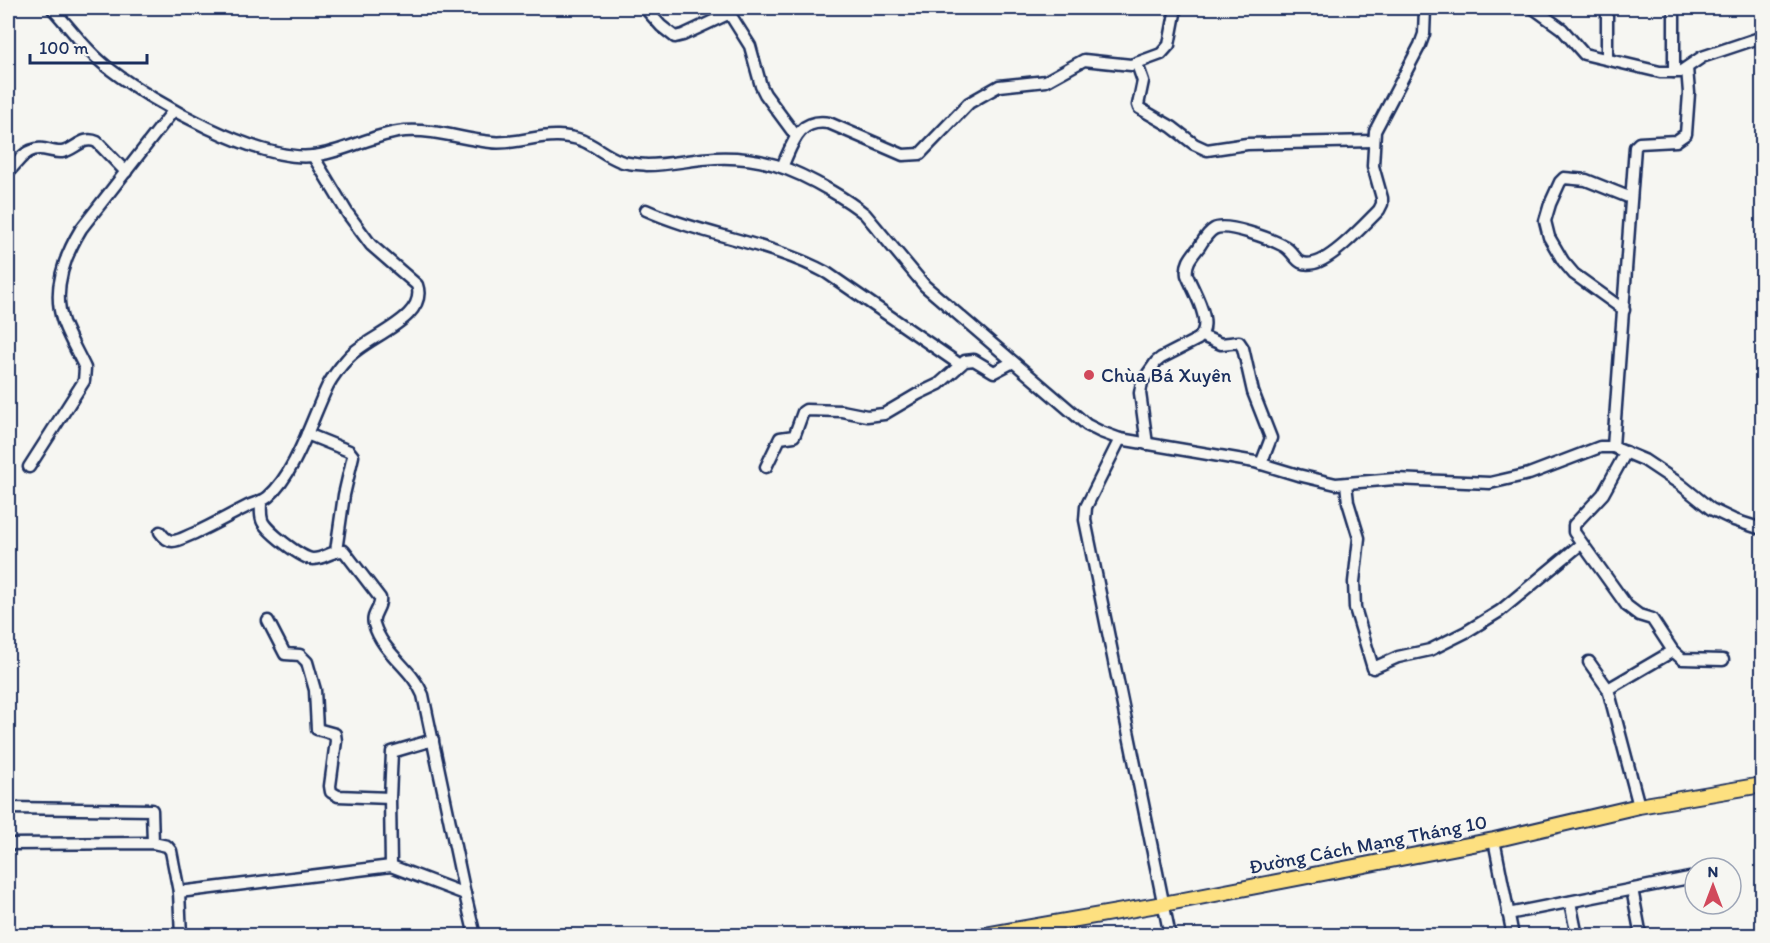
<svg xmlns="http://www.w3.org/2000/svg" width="1770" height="943" font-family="Itim,sans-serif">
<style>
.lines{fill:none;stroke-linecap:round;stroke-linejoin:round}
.minor-casing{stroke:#1b2f5e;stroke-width:15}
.major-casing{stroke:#1b2f5e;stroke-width:18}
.minor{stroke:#f6f6f2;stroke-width:10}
.major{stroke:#fde080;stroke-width:14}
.poi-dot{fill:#d1495b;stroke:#f6f6f2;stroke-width:2}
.labels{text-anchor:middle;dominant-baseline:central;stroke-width:4.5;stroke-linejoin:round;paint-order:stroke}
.poi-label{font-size:20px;fill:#1b2f5e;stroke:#f6f6f2;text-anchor:start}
.street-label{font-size:20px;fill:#1b2f5e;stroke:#f6f6f2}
</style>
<rect width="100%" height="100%" fill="#f6f6f2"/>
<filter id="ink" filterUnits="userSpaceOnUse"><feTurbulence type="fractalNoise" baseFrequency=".0167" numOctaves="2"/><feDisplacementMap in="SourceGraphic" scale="12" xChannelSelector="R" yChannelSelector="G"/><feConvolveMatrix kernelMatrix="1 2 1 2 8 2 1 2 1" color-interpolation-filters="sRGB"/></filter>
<g filter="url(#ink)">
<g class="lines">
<!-- minor casing -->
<g class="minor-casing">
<g id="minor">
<path d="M52 8C71 29 88 53 111 70 154 103 259 162 313 156 345 152 373 134 405 131 435 129 461 139 491 142 513 145 535 135 558 136 590 137 595 151 620 161 628 164 638 164 647 165 670 165 692 159 715 158 761 156 792 168 831 191 843 198 854 205 865 214L925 286 1087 425 1101 432 1120 439 1255 462 1298 475 1336 484 1394 479 1490 483 1529 474 1600 447H1613L1644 460 1680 484 1711 509 1734 520 1762 529"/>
<path d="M645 8 661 26 675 37 683 35 728 14"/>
<path d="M726 8 750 46 761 86 765 94 796 136"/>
<path d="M1533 8 1562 29 1584 54 1660 72H1680L1702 57 1762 37"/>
<path d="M1607 8V58"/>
<path d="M1674 8V72"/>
<path d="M1137 64 1143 81 1138 105 1139 108 1172 127 1194 144 1207 150 1247 144 1373 141"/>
<path d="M782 167C793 143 798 118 829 123L903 155 920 154 969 103 999 86 1046 81 1084 60 1131 65 1161 54 1169 45 1176 8"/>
<path d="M8 172C16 165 22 153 33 150 42 146 52 153 62 152 75 150 83 135 97 142L126 172"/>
<path d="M646 210C704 236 770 242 827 273L959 364"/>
<path d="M1624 310 1574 274 1563 261 1549 237 1545 221 1550 204 1560 182 1564 178 1586 180 1631 198"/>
<path d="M1202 336 1221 344 1239 342 1243 348 1253 392 1271 438 1261 464"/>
<path d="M307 434 349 451 353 456 344 495 336 551"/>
<path d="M1120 439 1086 507 1085 520 1170 936"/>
<path d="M1147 444 1140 393 1142 382 1156 362 1161 358 1198 339C1215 324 1194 293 1187 275 1185 263 1192 256 1199 247 1203 241 1207 233 1214 229 1226 222 1271 239 1284 246 1297 254 1295 267 1314 263 1333 259 1365 224 1379 210L1382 204V198L1373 166 1375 131 1420 45 1424 34 1425 8"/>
<path d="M1613 447 1635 147 1639 143 1676 141 1686 134 1689 93 1687 68"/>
<path d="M1626 452 1603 494 1574 525V532L1627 606 1639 615 1652 619 1673 651 1682 659 1723 660"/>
<path d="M29 467 84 381 85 368C78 353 69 338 63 322 52 290 64 257 81 229L173 111"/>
<path d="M766 467 780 438 794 436 795 434 803 412 806 410 842 411 867 416 884 414 918 394 939 384 965 361 974 360 994 372 1013 362"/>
<path d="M1346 484 1348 502 1359 538 1354 582 1355 608 1373 668 1398 657 1430 650 1466 632 1500 611 1581 544"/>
<path d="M261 501C261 507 260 514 262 520 265 530 302 559 313 559 324 559 332 550 344 551L380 598C382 608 371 614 374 624 383 654 412 668 423 695L465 894 475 936"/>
<path d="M160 532C171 548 179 539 195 533 213 525 230 515 248 506 254 503 262 502 268 497 296 473 312 418 328 385 333 376 340 367 347 359 364 337 429 319 417 285L371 245 348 214 313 156"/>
<path d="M268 621 285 654 300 655 307 662 315 690 317 729 335 734 336 741 330 786 331 792 338 796 390 798"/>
<path d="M1589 662 1608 689"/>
<path d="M1639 806 1608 689 1673 651"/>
<path d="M8 808 152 810 153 843"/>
<path d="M1494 840 1513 936"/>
<path d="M8 844 153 843 167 846 171 851 179 892 181 936"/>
<path d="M391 866 390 798 392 752 433 740"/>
<path d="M1632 889 1641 936"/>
<path d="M179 892 391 866 465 894"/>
<path d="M1570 902 1577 936"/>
<path d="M1508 914 1689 878"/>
</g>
</g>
<!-- major casing -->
<g class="major-casing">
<path id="major" d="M979 936 1163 904 1494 840 1639 806 1762 785"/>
</g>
<!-- minor -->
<use href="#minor" class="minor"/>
<!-- major -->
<use href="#major" class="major"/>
</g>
</g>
<!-- markers -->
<circle class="poi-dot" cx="1089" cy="375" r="6"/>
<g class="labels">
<!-- poi labels -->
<g class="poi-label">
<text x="1101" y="375">Chùa Bá Xuyên</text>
</g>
<!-- street labels -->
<g class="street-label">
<text transform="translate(1368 844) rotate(-11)">Đường Cách Mạng Tháng 10</text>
</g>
</g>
<!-- margin -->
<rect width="1770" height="943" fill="none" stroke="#f6f6f2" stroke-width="30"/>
<rect x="15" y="15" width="1740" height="913" fill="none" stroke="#1b2f5e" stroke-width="2" filter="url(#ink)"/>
<!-- north arrow -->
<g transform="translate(1713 886)"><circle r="28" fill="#f6f6f2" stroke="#9ea6b7" stroke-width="1.5"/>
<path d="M0-4.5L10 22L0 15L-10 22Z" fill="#d1495b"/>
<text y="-9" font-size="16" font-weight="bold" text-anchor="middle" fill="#1b2f5e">N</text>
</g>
<!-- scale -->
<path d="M30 54v9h117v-9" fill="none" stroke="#1b2f5e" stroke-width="3"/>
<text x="39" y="54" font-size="18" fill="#1b2f5e" stroke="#f6f6f2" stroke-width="4.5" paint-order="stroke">100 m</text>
</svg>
